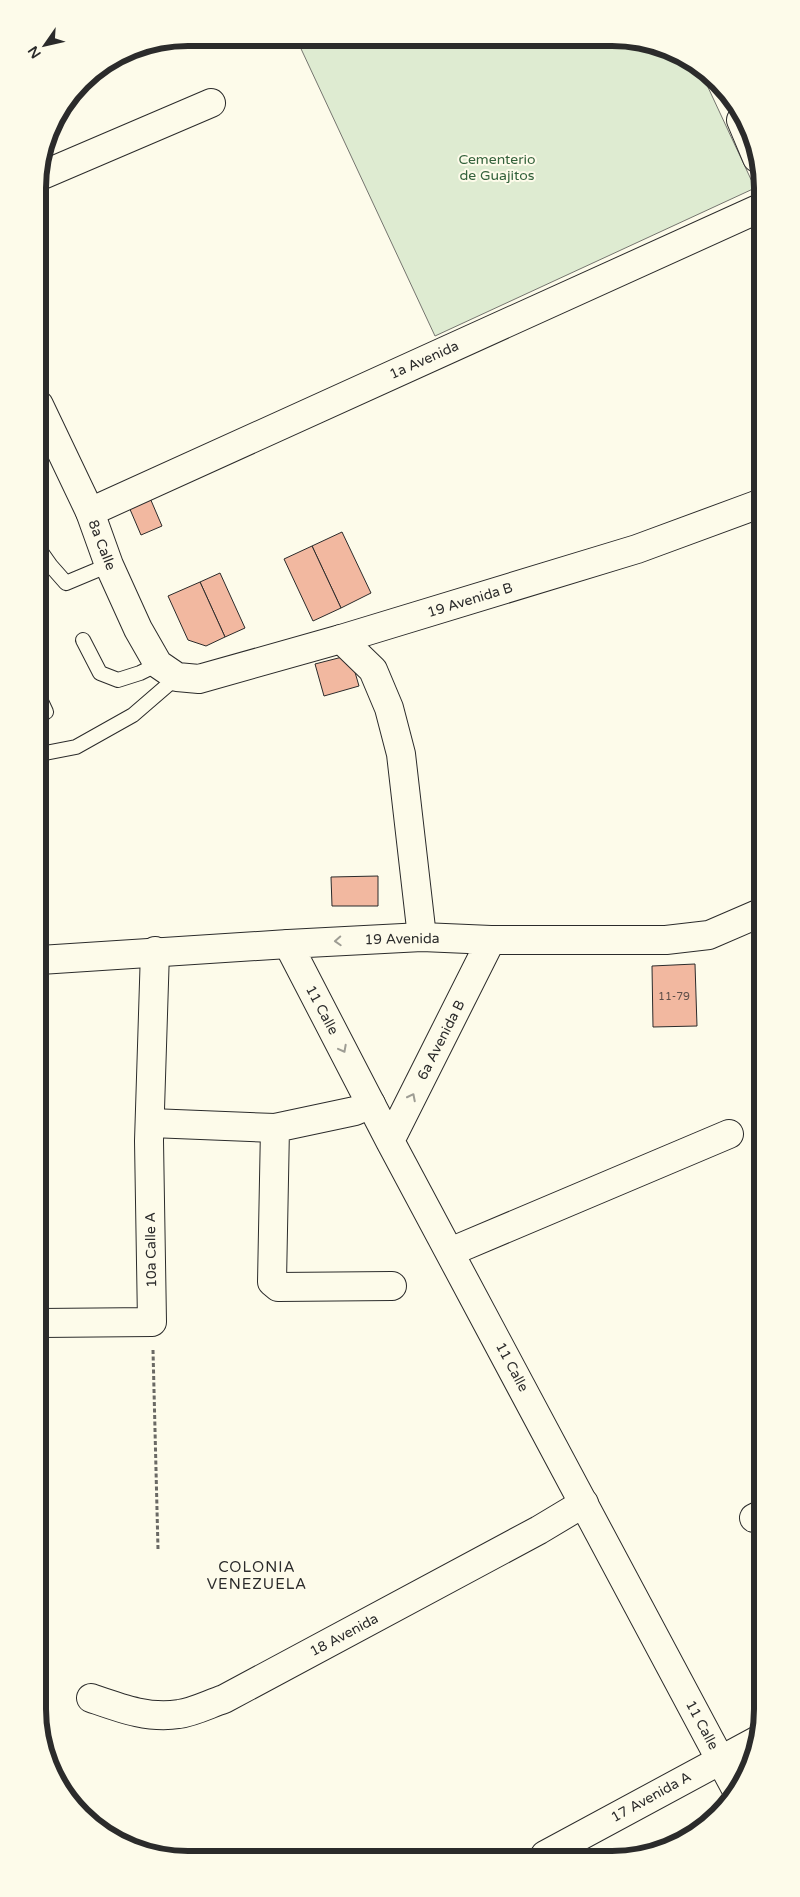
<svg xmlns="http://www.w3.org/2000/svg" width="800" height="1897" font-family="'Varela Round',sans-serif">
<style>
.green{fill:#deebd1;stroke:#74746e}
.building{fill:#f2b8a0;stroke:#2b2b2b}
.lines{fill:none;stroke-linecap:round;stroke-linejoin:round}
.lane-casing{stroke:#2b2b2b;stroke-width:16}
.street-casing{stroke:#2b2b2b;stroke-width:30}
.secondary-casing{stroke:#2b2b2b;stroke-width:30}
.path{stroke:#6a6964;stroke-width:3;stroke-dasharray:4 2.5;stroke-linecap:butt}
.lane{stroke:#fdfbea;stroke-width:14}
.street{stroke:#fdfbea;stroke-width:28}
.secondary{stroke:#fdfbea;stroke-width:28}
.oneway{stroke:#9e9d94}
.labels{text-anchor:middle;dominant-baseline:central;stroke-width:4;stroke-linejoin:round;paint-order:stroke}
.number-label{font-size:11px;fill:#5d4e48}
.park-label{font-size:14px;fill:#34623c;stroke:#fdfbea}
.street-label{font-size:14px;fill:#2b2b2b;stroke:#fdfbea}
.neighbourhood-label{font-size:15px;letter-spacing:1px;fill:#2b2b2b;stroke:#fdfbea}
.rim{fill:none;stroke:#2b2b2b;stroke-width:6}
</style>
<rect width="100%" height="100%" fill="#fdfbea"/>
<!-- green -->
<path class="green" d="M296 38 641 40 679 53 699 68 755 188 435 336Z"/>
<!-- building -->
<g class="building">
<path d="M150 498 162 526 141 535 129 507Z"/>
<path d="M342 532 371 593 341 608 312 546Z"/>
<path d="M312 546 341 608 313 621 284 559Z"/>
<path d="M220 573 245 628 225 637 200 582Z"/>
<path d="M200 582 225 637 206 646 188 640 168 596Z"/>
<path d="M350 655 359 686 324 696 315 664Z"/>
<path d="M378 876V906H332L331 877Z"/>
<path d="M695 964 697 1026 653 1027 652 966Z"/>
</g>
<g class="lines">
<!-- lane casing -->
<g class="lane-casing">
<g id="lane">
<path d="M39 549 51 566 66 583 109 565"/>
<path d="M83 640 100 673 118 680 140 673 158 664"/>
<path d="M39 697 46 712"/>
<path d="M40 754 76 747 133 715 177 677"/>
</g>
</g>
<!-- street casing -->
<g class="street-casing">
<g id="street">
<path d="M741 120 757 158"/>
<path d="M38 177 211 103"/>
<path d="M341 639 637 549 759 504"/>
<path d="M491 940H666L709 935 760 913"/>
<path d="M40 960 288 944"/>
<path d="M371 1104 355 1111 275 1128 272 1282 278 1287 392 1286"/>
<path d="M151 1123 275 1128"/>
<path d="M450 1252 729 1134"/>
<path d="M41 1323 152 1322 149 1141 155 951"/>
<path d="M754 1518 762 1514"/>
<path d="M91 1698C120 1708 148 1719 179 1714 194 1712 209 1704 224 1699L539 1530 584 1503"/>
<path d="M545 1855 758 1740"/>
</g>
</g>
<!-- secondary casing -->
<g class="secondary-casing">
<g id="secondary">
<path d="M39 405 90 512 109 565 138 629 158 664 177 677 199 679 341 639 373 670 389 708 401 754 422 937"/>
<path d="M90 512 758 209"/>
<path d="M390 1141 491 940 422 937 288 944 390 1141 737 1791"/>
</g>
</g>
<!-- path -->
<path class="path" d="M153 1350 158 1549"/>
<!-- lane -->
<use href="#lane" class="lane"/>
<!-- street -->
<use href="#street" class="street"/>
<!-- secondary -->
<use href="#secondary" class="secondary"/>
</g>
<!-- one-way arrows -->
<defs><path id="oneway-chevron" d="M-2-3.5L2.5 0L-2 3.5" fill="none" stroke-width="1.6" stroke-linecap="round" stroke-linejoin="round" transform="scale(1.25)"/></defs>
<g class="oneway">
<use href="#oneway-chevron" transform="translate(338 941) rotate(177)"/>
<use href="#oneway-chevron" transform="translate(343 1049) rotate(62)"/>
<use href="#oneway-chevron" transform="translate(412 1097) rotate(-63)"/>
</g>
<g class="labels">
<!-- number labels -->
<g class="number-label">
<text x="674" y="996">11-79</text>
</g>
<!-- park labels -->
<g class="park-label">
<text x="497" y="159">Cementerio<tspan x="497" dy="16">de Guajitos</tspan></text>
</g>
<!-- street labels -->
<g class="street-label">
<text transform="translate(424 360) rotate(-24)">1a Avenida</text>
<text transform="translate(102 545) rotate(69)">8a Calle</text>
<text transform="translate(470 600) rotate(-17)">19 Avenida B</text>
<text transform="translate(402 939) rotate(-1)">19 Avenida</text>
<text transform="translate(322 1010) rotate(62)">11 Calle</text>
<text transform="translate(441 1040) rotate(-63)">6a Avenida B</text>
<text transform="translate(151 1250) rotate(-91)">10a Calle A</text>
<text transform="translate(512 1367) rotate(62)">11 Calle</text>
<text transform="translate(344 1635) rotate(-28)">18 Avenida</text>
<text transform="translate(702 1725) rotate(62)">11 Calle</text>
<text transform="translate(651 1797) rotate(-29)">17 Avenida A</text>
</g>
<!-- neighbourhood labels -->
<g class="neighbourhood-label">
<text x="257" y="1567">COLONIA<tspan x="257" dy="17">VENEZUELA</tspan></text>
</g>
</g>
<!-- crop -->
<path d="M0 0H800V1897H0ZM188 46H612A142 142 0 0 1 754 188V1709A142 142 0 0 1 612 1851H188A142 142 0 0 1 46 1709V188A142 142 0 0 1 188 46Z" fill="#fdfbea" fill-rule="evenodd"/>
<path class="rim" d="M188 46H612A142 142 0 0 1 754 188V1709A142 142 0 0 1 612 1851H188A142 142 0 0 1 46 1709V188A142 142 0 0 1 188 46Z"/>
<!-- north arrow -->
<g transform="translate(45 45) rotate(236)" stroke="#fdfbea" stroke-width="4" paint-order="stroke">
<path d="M0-4L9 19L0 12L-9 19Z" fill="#2b2b2b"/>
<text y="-8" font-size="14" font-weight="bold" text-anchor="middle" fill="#2b2b2b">N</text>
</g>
</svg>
